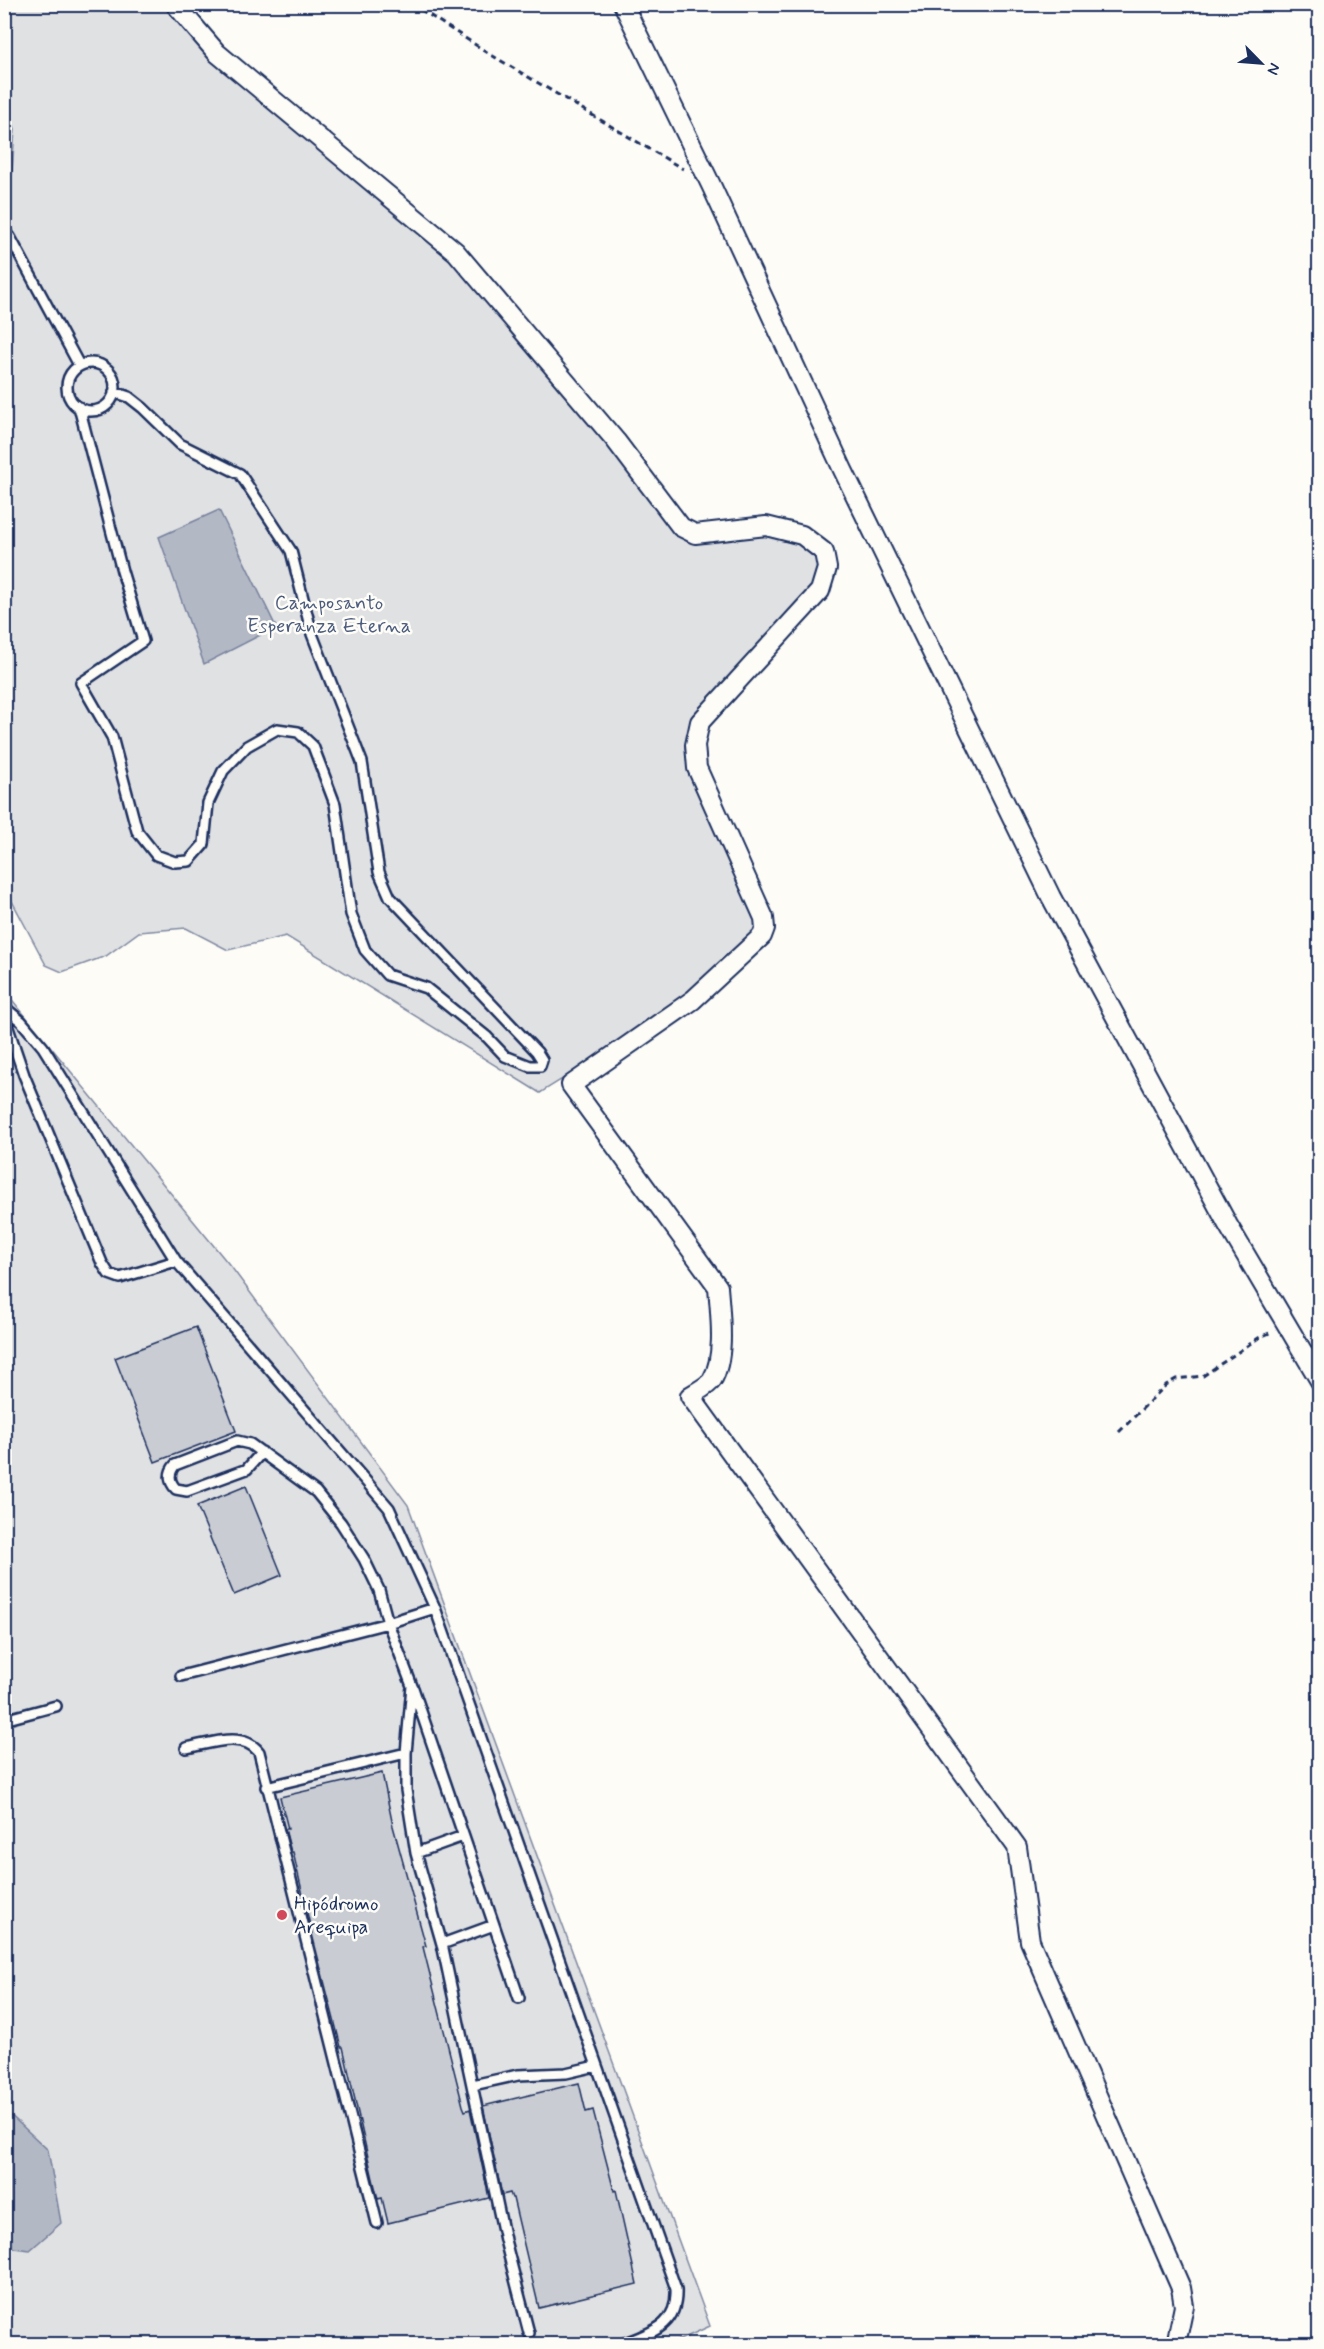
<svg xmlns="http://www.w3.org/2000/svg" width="1324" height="2349" viewBox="0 0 1324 2349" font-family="Mynerve,sans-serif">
	<rect width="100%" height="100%" fill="#fdfcf7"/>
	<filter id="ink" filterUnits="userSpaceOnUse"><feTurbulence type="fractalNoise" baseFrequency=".0167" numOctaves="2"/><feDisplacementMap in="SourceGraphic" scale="12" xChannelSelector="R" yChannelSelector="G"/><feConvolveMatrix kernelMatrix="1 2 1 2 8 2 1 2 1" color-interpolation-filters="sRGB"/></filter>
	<g filter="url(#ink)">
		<!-- green -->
		<path fill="#e0e1e3" stroke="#7e88a0" stroke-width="1.5" d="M5,5h159l47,54 73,63 90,69 76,68 248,283c36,-3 85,-16 115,12 4,4 7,11 9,16l-5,19 -113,116 -14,21 -5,23 11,36 61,136c-11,50 -170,142 -217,172l-254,-157 -58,14 -42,-22 -47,4 -33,24 -44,16 -16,-7 -42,-79v-687l4,-5 4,-22 3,-43 -10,-28z
			M4,990l228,278 176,237 302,821 -39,18h-666z"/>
		<!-- water -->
		<path fill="#b3b8c5" stroke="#76819c" stroke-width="1.5" d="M219,510l57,117 -72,37 -45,-127z
			M4,2109l44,41 13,73 -31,27 -25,-3z"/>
		<!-- building -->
		<path fill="#c9ccd3" stroke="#1b2f5e" stroke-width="1.5" d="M196,1327l40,104 -81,31 -40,-104z
			M246,1486l36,89 -48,20 -37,-89z
			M382,1773l11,53 33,120 -3,1 40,159 2,5 5,-2 19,89 -101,25 -6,-25 -4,1 -5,-20 -30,-132h-2l-29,-113 -19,-82h-2l-6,-23h3l-8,-32z
			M579,2083l7,29 7,-2 21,81 2,-1 21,94 -98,24 -26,-110h-1l-2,-5 -8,2 -19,-89z"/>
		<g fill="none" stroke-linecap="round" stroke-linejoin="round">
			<!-- lane casing -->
			<g stroke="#1b2f5e" stroke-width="14">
				<path id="lane" d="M4,231l6,6 69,128
					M67 387a24 24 0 1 1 48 0a24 24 0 1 1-48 0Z
					M79,407l43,164 21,70 -62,42 31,54 25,94 19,24 19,7 14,-1 15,-17 4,-41 15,-32 24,-25 30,-17 21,3 15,14 22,58 16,110 14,36 22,25 39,13 61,49 18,19 25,10h10l2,-6 -5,-8 -147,-155 -11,-25 -17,-110 -50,-128 -21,-83 -51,-77 -60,-30 -37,-36 -14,-11 -15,-5
					M4,1007l17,14 22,26 133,214 213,247 46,100 241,681c2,38 -25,43 -53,55
					M4,1016l20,59 78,188 7,11 11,4 56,-17
					M262,1452l-15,17 -60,22 -11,-2c-7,-7 -8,-16 -1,-24l62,-24 13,3 66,48 25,31 23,36 15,31 9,33 24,63 -6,67v37l10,63 26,91 63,296 24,93
					M181,1676l207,-53 47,-15
					M413,1688l106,310
					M4,1720l52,-14
					M186,1748c23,-4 56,-18 73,4l118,471
					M266,1787l140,-34
					M416,1853l47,-17
					M442,1944l52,-19
					M473,2085l45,-10 48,-2 30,-7"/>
			</g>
			<!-- street casing -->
			<g stroke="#1b2f5e" stroke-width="22">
				<path id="street" d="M175,4l42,49 239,199 160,189 65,86 14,7 71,-8 36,9 22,17 3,16 -7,23 -120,131 -5,23 2,23 67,150 1,10 -3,8 -69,64 -122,85 147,202c2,26 8,70 -6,93 -4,6 -16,12 -22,16l327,451 13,94 151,347 3,18 -8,38
					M623,4l88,181 132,285 208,427 177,328 92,156"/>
			</g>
			<!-- path -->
			<path stroke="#1b2f5e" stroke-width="3" stroke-dasharray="6 4.5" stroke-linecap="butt" d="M412,4l81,52 190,113
				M1119,1432l47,-47 10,-6 27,-3 57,-39 12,-5"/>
			<!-- lane -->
			<use href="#lane" stroke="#fdfcf7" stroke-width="9"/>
			<!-- street -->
			<use href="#street" stroke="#fdfcf7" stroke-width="18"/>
		</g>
	</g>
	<!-- markers -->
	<circle fill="#d1495b" stroke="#fdfcf7" stroke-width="2" cx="282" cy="1915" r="6"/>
	<g text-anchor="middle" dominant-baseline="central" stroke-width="5" stroke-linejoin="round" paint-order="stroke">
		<!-- park labels -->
		<g font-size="20" fill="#4c5c7f" stroke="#fdfcf7">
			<text x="329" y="603">Camposanto<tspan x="329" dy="23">Esperanza Eterna</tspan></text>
		</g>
		<!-- poi labels -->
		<g font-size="20" fill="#1b2f5e" stroke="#fdfcf7" text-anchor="start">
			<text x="294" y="1904">Hipódromo<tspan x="294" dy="23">Arequipa</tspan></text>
		</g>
	</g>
	<!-- margin -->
	<rect width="1324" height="2349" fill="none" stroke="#fdfcf7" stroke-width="24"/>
	<rect x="12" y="12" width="1300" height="2325" fill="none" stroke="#1b2f5e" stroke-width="2" filter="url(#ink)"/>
	<!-- north arrow -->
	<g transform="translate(1261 63) rotate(115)" stroke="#fdfcf7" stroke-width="4.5" paint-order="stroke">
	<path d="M0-4.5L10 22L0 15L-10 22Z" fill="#1b2f5e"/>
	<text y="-9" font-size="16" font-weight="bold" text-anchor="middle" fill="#1b2f5e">N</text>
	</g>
</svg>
